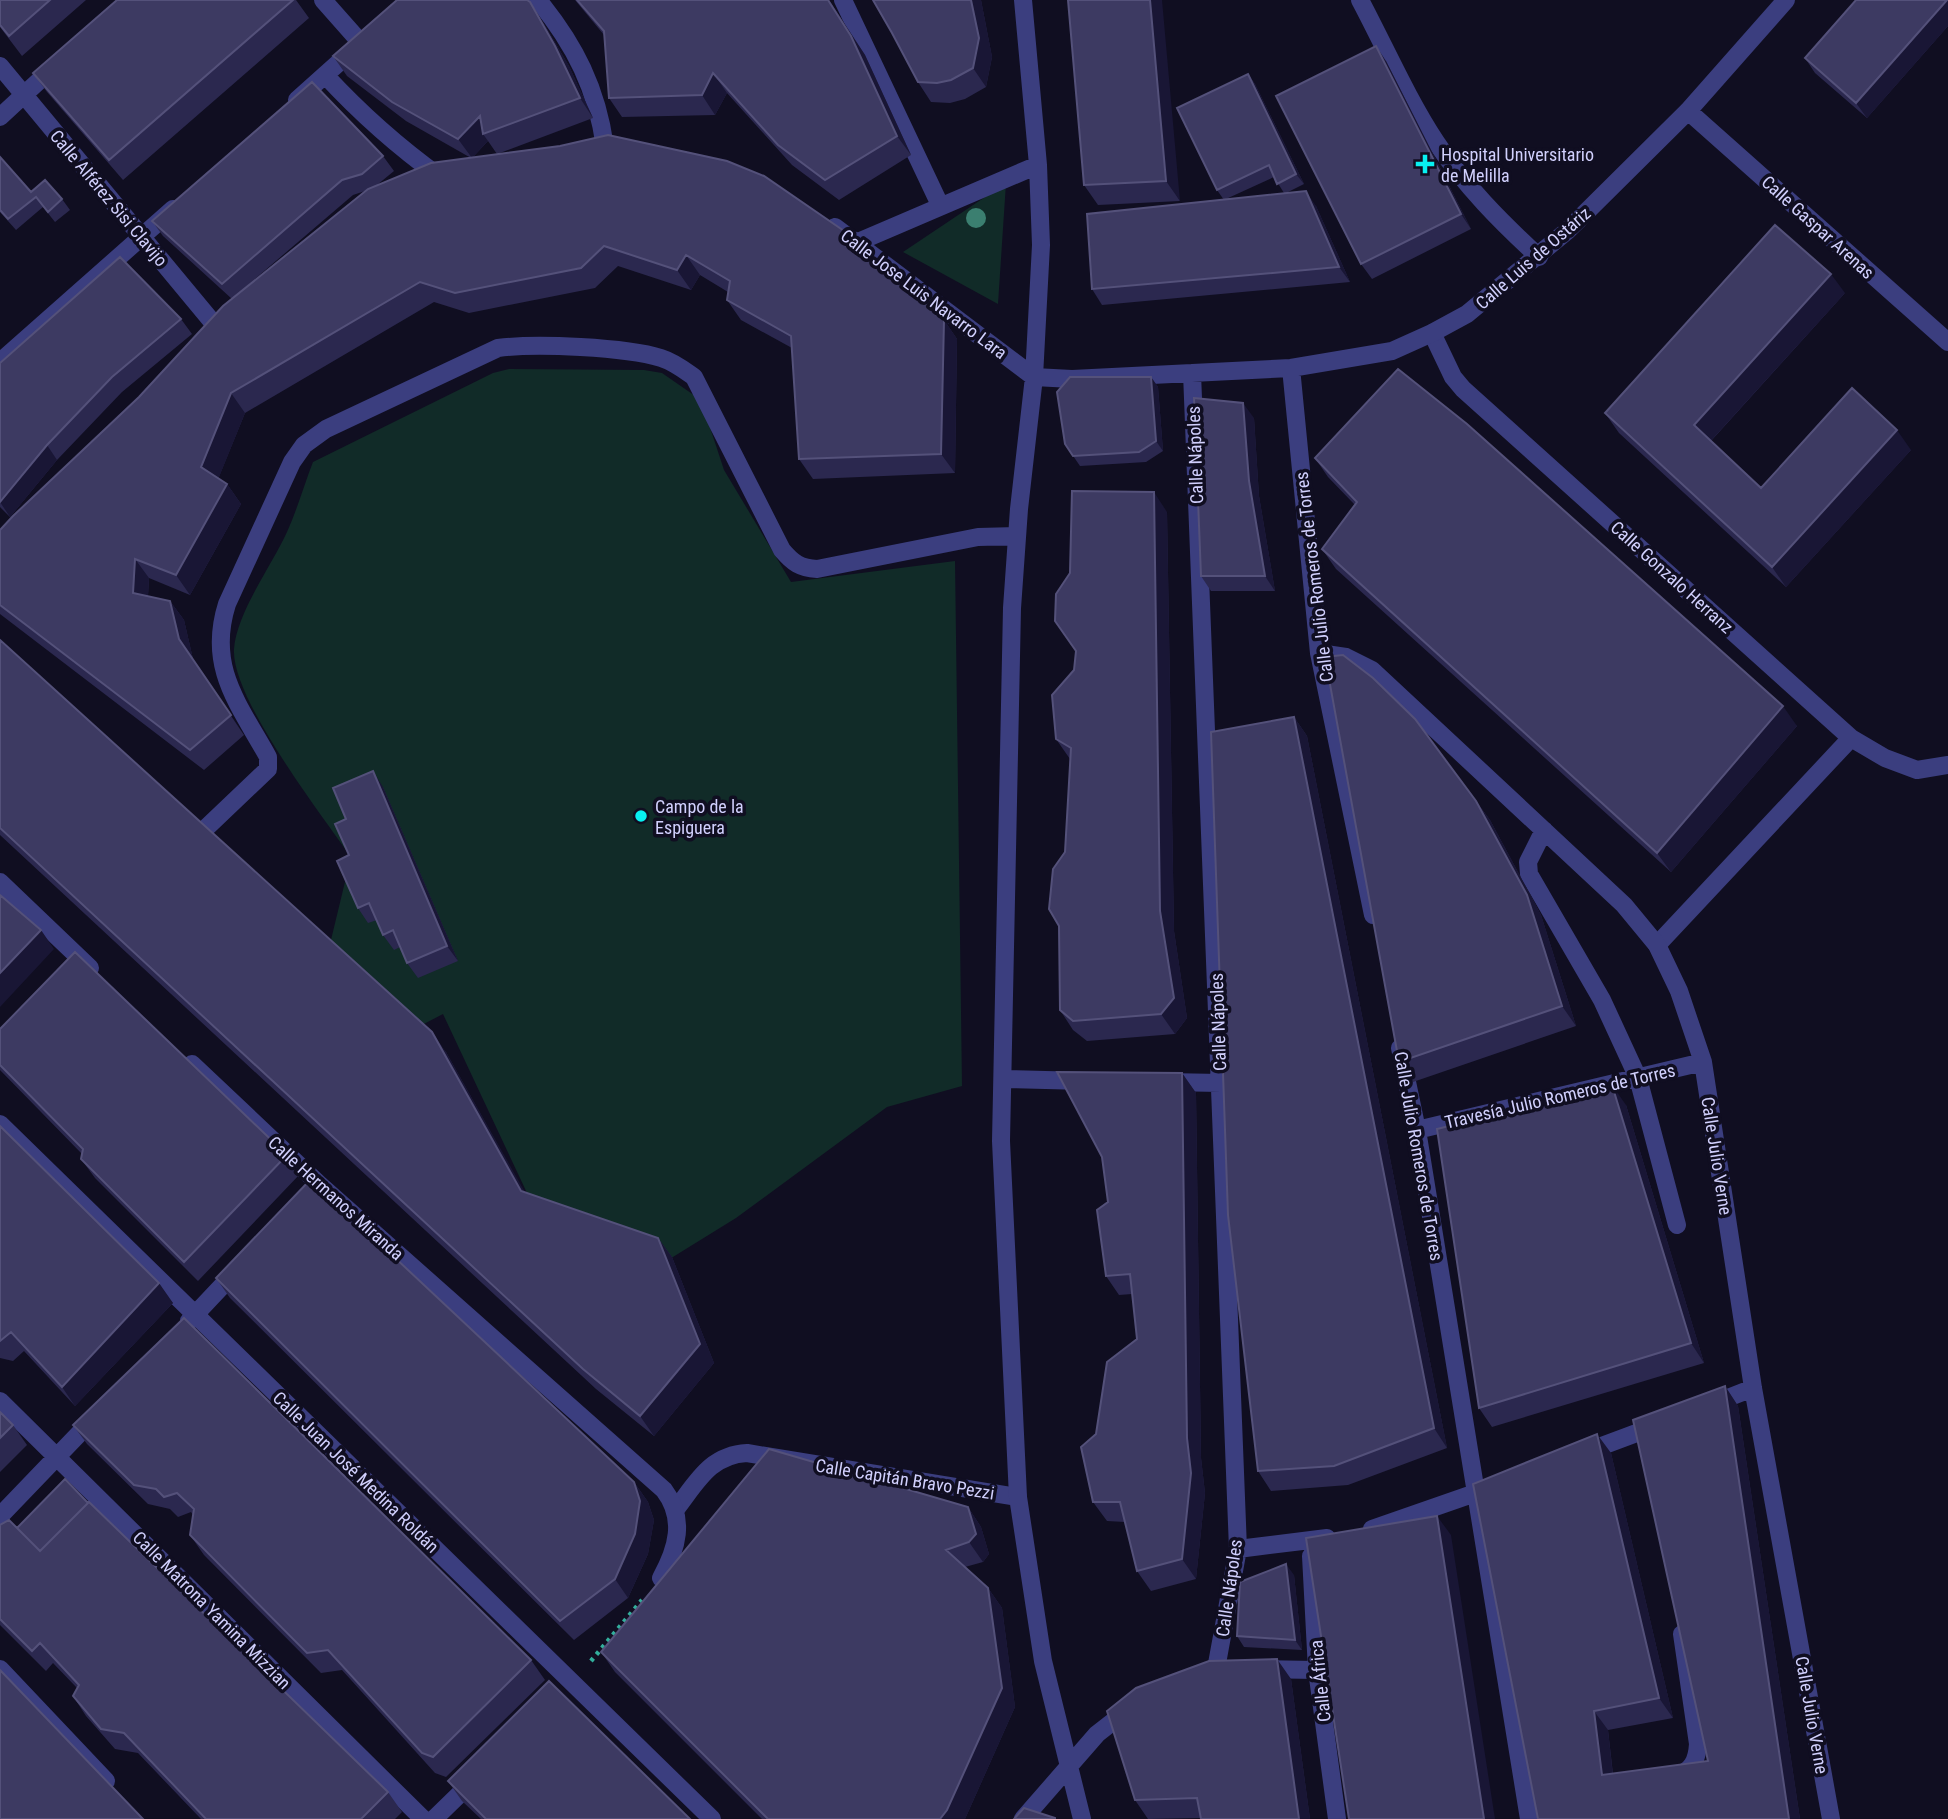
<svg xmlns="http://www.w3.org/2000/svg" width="1948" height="1819" viewBox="0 0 1948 1819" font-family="'Roboto Condensed',sans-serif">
	<rect width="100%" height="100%" fill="#100e21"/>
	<!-- green -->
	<path fill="#112b28" d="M1006,183l-8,121 -95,-52z
		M509,369l135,1 18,3 39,27 23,70 67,112 164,-21 7,525 -75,21 -151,111 -76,47 -125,-55 -92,-196 -25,13 -88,-83 21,-87c-30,-43 -120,-159 -117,-208 3,-37 37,-82 53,-117 10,-22 17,-47 26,-70l180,-89z"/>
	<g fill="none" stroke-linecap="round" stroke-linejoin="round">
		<!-- path -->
		<path stroke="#32af9c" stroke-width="4.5" stroke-dasharray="3.5 5" stroke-linecap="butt" d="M591,1661l51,-61"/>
		<!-- service -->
		<path stroke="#3b3e7f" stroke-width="18" d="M1360,0c24,45 48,100 76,142 29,44 65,80 103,115
			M1432,333l21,44 10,12 388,349 34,20 32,12 31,-5
			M1657,945l194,-207"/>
		<!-- pedestrian -->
		<path stroke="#3b3e7f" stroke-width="18" d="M676,1509c21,-27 34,-54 71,-56l271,44"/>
		<!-- minor -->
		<path stroke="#3b3e7f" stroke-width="18" d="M323,0l38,43
			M538,0c37,45 59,89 67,147
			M843,0l97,205
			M1023,0l15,165 3,80 -7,132 -15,132 -7,99 -11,533 17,356 25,164 39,158
			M0,66l219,264
			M325,75c36,39 72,71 115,102
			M297,100l57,-51
			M1688,111l260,231
			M0,117l55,-51
			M835,227l199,150 38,2 219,-11 101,-17 40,-18 35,-19 100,-83 121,-120 98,-111
			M858,242l180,-77
			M0,362l173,-153
			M1291,368l28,285 54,262
			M1192,373l46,1176 -22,120
			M1319,653l27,4 26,13 252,235 33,40 22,46 24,71 50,326 78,431
			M205,829l63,-60v-12c-30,-54 -61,-90 -41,-153l65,-142 12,-17 22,-16 172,-81c38,-5 128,-1 163,10 13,4 23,12 33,19l88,173c11,13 18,18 35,19l161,-32 39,-1
			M1544,830l-16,32 1,12 73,126 36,78 39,147
			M0,882l90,86
			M1400,1048l17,82 112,689
			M192,1064l128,121 344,305c22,29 13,59 -3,88
			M1005,1079l80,2
			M1166,1082l55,1
			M0,1124l712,695
			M1417,1130l286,-68
			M189,1321l48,-51
			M0,1401l423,418
			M1710,1405l43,-17
			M1583,1453l75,-28
			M0,1516l96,-100
			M1372,1529l112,-39
			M1238,1549l89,-11
			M1311,1556l6,114 20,149
			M0,1669l106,112
			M1263,1669l54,1
			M1676,1775c16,-3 21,-15 22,-31l-16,-110
			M434,1819l40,-39
			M1023,1819l74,-85 32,-25"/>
	</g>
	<!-- trees -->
	<circle fill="#3b7f70" cx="976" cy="218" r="10"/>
	<!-- wall -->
	<path fill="#2b284f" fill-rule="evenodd" d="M0,0h86l-64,56 -22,-29z
		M117,0h179l13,18 -186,162 -76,-88 -14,-19z
		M575,0h254l36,55 46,100 -72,45 -47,-35 -65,-72 -12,22 -93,2 -13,-19 -5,-63z
		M873,0h108l11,57 -6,30 -21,12 -15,4 -19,-1 -13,-20 -26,-49z
		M1068,0l112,201 -82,4 -14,-20z
		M1948,0v26l-81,92 -52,-45 -10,-15z
		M543,22l26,44 24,52 -96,36 -9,-13 -15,16 471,163 13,19 -2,134 -142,6 -14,-20 -7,-111 -51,-28 -14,-20 1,-8 -28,-17 -9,15 -73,-24 -23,22 -126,25 -35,-11 -189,111 -27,66 9,5 14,20 -51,91 -41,-17 -1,18 22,5 14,19 9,39 51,76 -40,35 -204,-156v-84l139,-133 93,-98 -69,-63 -11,-15 231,-65 11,15 -17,14 94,-27 -65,-37 -59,-45 -14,-20zM365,191l-130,105 118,-101z
		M1386,61l85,168 -99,50 -11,-15z
		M1248,74l7,10 49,100 -18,9 30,13 34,76 -248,23 -10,-16 132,-89 -7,-10zM1274,177l10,16 -58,6z
		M0,157l31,35 31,7 8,11 -15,12 -12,-15 -27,23 -16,-18z
		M1845,293l-134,148 50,47 150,-38 -125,137 -167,-154 -14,-20z
		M181,319l11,15 -70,58 -65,68 -47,57 -10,-10v-144z
		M1151,377l7,10 5,64 -17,11 -66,4 -15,-22z
		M1254,418l5,78 16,95h-64l-10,-15z
		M1315,458l482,268 -126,146 -335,-303 -14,-20 33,-44 -27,-28z
		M1167,512l7,419 13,87 -12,16 -88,7 -14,-11 -13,-20 5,-158 5,-93 -14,-20 18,-69z
		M0,640l446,412 78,140 134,46 14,19 42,106 -60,73 -58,-47 -596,-554z
		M1294,717l13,19 140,712 -99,37 -77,6 -13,-20z
		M383,787l75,174 -40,17 -11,-15 -7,-16 -6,3 -11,-15 -6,-15 -9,3 -10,-15 -9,-53 -3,-36z
		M1476,801l14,19 51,95 35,111 -163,56 -14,-20z
		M0,1029l287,126 13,19 -102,107 -103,-103 -14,-19 1,-5 -82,-84z
		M1182,1073l14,20 5,365 4,35 -9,86 -45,12 -14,-20 -12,-49 -18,-1 -14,-19 3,-68 41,-95 -5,-45 -13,1 -13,-19 2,-74z
		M1626,1105l78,258 -212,64 -13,-19z
		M0,1126l173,177 -98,103 -51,-55 -11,10 -13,-3z
		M216,1278l418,204 14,20 6,18 -6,34 -20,44 -54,42 -344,-342z
		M1725,1386l13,20 62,413h-262l73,-366 62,265 -65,12 5,44 95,-13z
		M0,1412l13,13 14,20 -27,27z
		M73,1425l458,235 14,20 -99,97 -11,-4 -93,-103 -21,3 -117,-118 -14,-20 3,-20 -2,-3 -13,5 -8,-8 -22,-5 -61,-60z
		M88,1503l300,289 14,20 -7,7h-194l-63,-66 -23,-4 -29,-33 -13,-20 4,-8 -24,-25 -7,8 -46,-46v-100l17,3z
		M968,1507l13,20 8,27 -6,8 -18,5 23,21 14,20 13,99 -50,112h-203l-147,-147 -14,-20z
		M1294,1575l8,75 -58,-3 -7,-11z
		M1291,1679l19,140h-109l-1,-1 -52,1 -13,-19z
		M448,1781l242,38h-209l-19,-18z"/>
	<!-- shaded-wall -->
	<path fill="#191635" d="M828,0h1l36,55 46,100 -14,-19z
		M971,0h10l11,57 -6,30 -13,-19z
		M1150,0h12l18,201 -14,-20z
		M1947,0h1v26l-81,92 -11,-15z
		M530,2l13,20 26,44 24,52 -13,-20z
		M1376,46l10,15 85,168 -10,-15z
		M713,73l14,20 -12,22 -13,-20z
		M1248,74l7,10 49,100 -8,-10z
		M480,116l3,18 5,7 -16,17 -14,-19z
		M1306,191l10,15 34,76 -11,-15z
		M686,255l14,20 -9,15 -14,-20z
		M1831,274l14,19 -138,152 -13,-20z
		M944,320l13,19 -2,134 -14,-19z
		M1151,377l7,10 5,64 -7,-10z
		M231,393l14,20 -30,74 -14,-20z
		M1243,403l11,15 5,78 16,95 -10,-15 -16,-95z
		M1897,430l14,20 -125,137 -14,-20z
		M47,445l10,15 -47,57 -10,-15z
		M227,484l14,20 -51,91 -14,-20z
		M1154,492l13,20 7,419 13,87 -12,16 -14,-20z
		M135,559l14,19 -2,35 -14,-20z
		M170,601l14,19 9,39 51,76 -65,-96z
		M1783,706l14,20 -126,146 -14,-19z
		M1294,717l13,19 140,712 -13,-20z
		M373,771l10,16 75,174 -11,-15z
		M1476,801l14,19 51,95 35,111 -14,-20z
		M41,930l13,19 -54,58v-34z
		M432,1032l14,20 89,158 -14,-19z
		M1182,1073l14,20 5,365 4,35 -9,86 -14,-20 5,-121z
		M1612,1085l14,20 78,258 -13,-20z
		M658,1238l14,19 42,106 -60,73 -14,-20z
		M159,1283l14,20 -98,103 -13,-19z
		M1725,1386l13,20 62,413h-11z
		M1597,1434l14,19 62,265 -14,-20z
		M634,1482l14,20 6,18 -6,34 -20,44 -13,-19z
		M968,1507l13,20 8,27 -6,8 -14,-20z
		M1437,1516l14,19 44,284h-11z
		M1286,1564l8,11 8,75 -7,-10z
		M988,1588l14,20 13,99 -50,112h-25z
		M1277,1659l14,20 19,140h-11z
		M1594,1711l14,19 7,65 -13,-20z"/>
	<!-- building -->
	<path fill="#3d3a62" stroke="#54517a" stroke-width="2" d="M0,0h50l-41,36 -9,-11z
		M117,0h176l-184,160 -76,-87z
		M397,0h130l3,2 25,44 25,52 -97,36 -3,-18 -22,23 -66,-37 -59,-46z
		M577,0h251l23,36 46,100 -72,44 -47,-35 -65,-72 -11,22 -93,3 -5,-67z
		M873,0h98l8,38 -6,30 -22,12 -14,3 -19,-1 -26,-49z
		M1068,0h82l16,181 -82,4z
		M1856,0h91l-91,103 -51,-45z
		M1376,46l85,168 -100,50 -85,-168z
		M1248,74l48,100 -19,10 -8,-19 -52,25 -40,-82z
		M312,82l71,74 -21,18 -20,6 -120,104 -70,-63z
		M608,135l119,26 37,15 83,57 97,87 -3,134 -142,5 -8,-123 -64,-36 3,-19 -44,-26 -9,15 -73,-24 -23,22 -126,25 -35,-11 -189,111 -30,74 26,17 -51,91 -41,-16 -2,34 37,8 9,38 52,76 -41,35 -190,-145v-75l13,-14 126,-119 84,-91 145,-117 63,-26 129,-17z
		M0,157l31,35 14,-12 17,19 -14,13 -12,-15 -28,22 -8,-9z
		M1306,191l33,76 -247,22 -5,-75z
		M1775,225l56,49 -137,151 67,63 91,-100 45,42 -125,137 -167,-154z
		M120,257l61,62 -69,58 -65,68 -47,57v-139z
		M1398,369l69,55 316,282 -126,147 -335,-304 35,-47 -42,-44z
		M1070,377h81l5,64 -17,11 -66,4 -8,-12 -8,-52z
		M1194,398l49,5 6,78 16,95h-64z
		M1072,491l82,1 6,419 14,87 -13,16 -88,7 -13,-11 -1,-84 -10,-17 4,-40 12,-17 6,-104 -15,-9 -4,-44 22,-25 2,-19 -21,-30 1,-27 14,-21z
		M0,640l432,392 89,159 137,47 42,106 -60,72 -57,-47 -583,-541z
		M1343,655l30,23 42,41 61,82 51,94 35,111 -163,56 -74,-405z
		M1294,717l140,711 -100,38 -76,5 -30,-256 -17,-483z
		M373,771l74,175 -40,17 -14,-33 -10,5 -14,-32 -11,5 -21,-47 12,-6 -14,-31 11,-5 -13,-31z
		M0,895l41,35 -41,43z
		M75,952l212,203 -103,107 -103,-103 2,-10 -83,-84v-36z
		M1057,1072l125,1 5,365 4,35 -9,86 -45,12 -17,-69h-27l-12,-55 15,-13 11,-72 30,-23 -7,-65 -24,2 -9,-66 11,-8 -6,-45z
		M1612,1085l79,258 -212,65 -42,-279z
		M0,1126l159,157 -97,104 -51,-55 -11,9z
		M311,1179l323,303 6,19 -5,33 -20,45 -55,42 -344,-343z
		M184,1318l347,342 -98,97 -11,-4 -94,-103 -21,3 -117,-118 4,-26 -17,-16 -13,4 -8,-8 -22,-4 -61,-60z
		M1725,1386l64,433h-251l-65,-335 124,-50 62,264 -65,13 8,64 106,-14 -75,-341z
		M0,1412l13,13 -13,13z
		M769,1449l199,58 8,27 -7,8 -23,8 42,38 14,100 -55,122 -7,9h-172l-167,-167z
		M65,1479l23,24 -48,48 -23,-23z
		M89,1502l299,290 -27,27h-155l-82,-86 -23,-4 -28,-33 6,-11 -39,-42 -8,8 -32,-32v-94l9,-5 31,31z
		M1437,1516l47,303h-135l-43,-281z
		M1286,1564l9,76 -58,-4 3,-54z
		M1277,1659l22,160h-98l-4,-21 -62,2 -28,-89 29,-23 73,-27z
		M0,1670l143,149h-143z
		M549,1681l141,138h-204l-38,-38z
		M1024,1808l31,10v1h-41z"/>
	<!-- markers -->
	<g fill="#08f0f1" stroke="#100e21" stroke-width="2.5">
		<path d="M1421.5 153.5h7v7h7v7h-7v7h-7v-7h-7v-7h7z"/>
		<circle cx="641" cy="816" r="7"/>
	</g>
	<g text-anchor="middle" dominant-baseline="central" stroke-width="7" stroke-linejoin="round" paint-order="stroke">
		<!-- poi labels -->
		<g font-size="18" fill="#d1d0fd" stroke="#100e21" text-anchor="start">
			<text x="1441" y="154">Hospital Universitario<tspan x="1441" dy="21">de Melilla</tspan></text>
			<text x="655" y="806">Campo de la<tspan x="655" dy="21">Espiguera</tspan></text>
		</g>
		<!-- street labels -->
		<g font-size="18" fill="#d1d0fd" stroke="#100e21">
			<text transform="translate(109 198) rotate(50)">Calle Alférez Sisi Clavijo</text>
			<text transform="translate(1818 227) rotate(42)">Calle Gaspar Arenas</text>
			<text transform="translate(1533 258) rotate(-41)">Calle Luis de Ostáriz</text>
			<text transform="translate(924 294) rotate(37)">Calle Jose Luis Navarro Lara</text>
			<text transform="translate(1195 455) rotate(-92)">Calle Nápoles</text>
			<text transform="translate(1314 577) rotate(-97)">Calle Julio Romeros de Torres</text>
			<text transform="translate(1672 577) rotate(42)">Calle Gonzalo Herranz</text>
			<text transform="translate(1218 1022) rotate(-92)">Calle Nápoles</text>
			<text transform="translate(1560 1096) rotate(-13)">Travesía Julio Romeros de Torres</text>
			<text transform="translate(1419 1156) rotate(80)">Calle Julio Romeros de Torres</text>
			<text transform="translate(1717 1156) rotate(81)">Calle Julio Verne</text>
			<text transform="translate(336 1198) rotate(42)">Calle Hermanos Miranda</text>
			<text transform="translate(356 1472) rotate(44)">Calle Juan José Medina Roldán</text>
			<text transform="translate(905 1479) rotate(9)">Calle Capitán Bravo Pezzi</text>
			<text transform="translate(1229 1588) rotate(-82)">Calle Nápoles</text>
			<text transform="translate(212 1610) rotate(45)">Calle Matrona Yamina Mizzian</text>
			<text transform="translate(1320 1681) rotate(-96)">Calle África</text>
			<text transform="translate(1812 1715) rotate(80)">Calle Julio Verne</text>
		</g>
	</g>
</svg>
